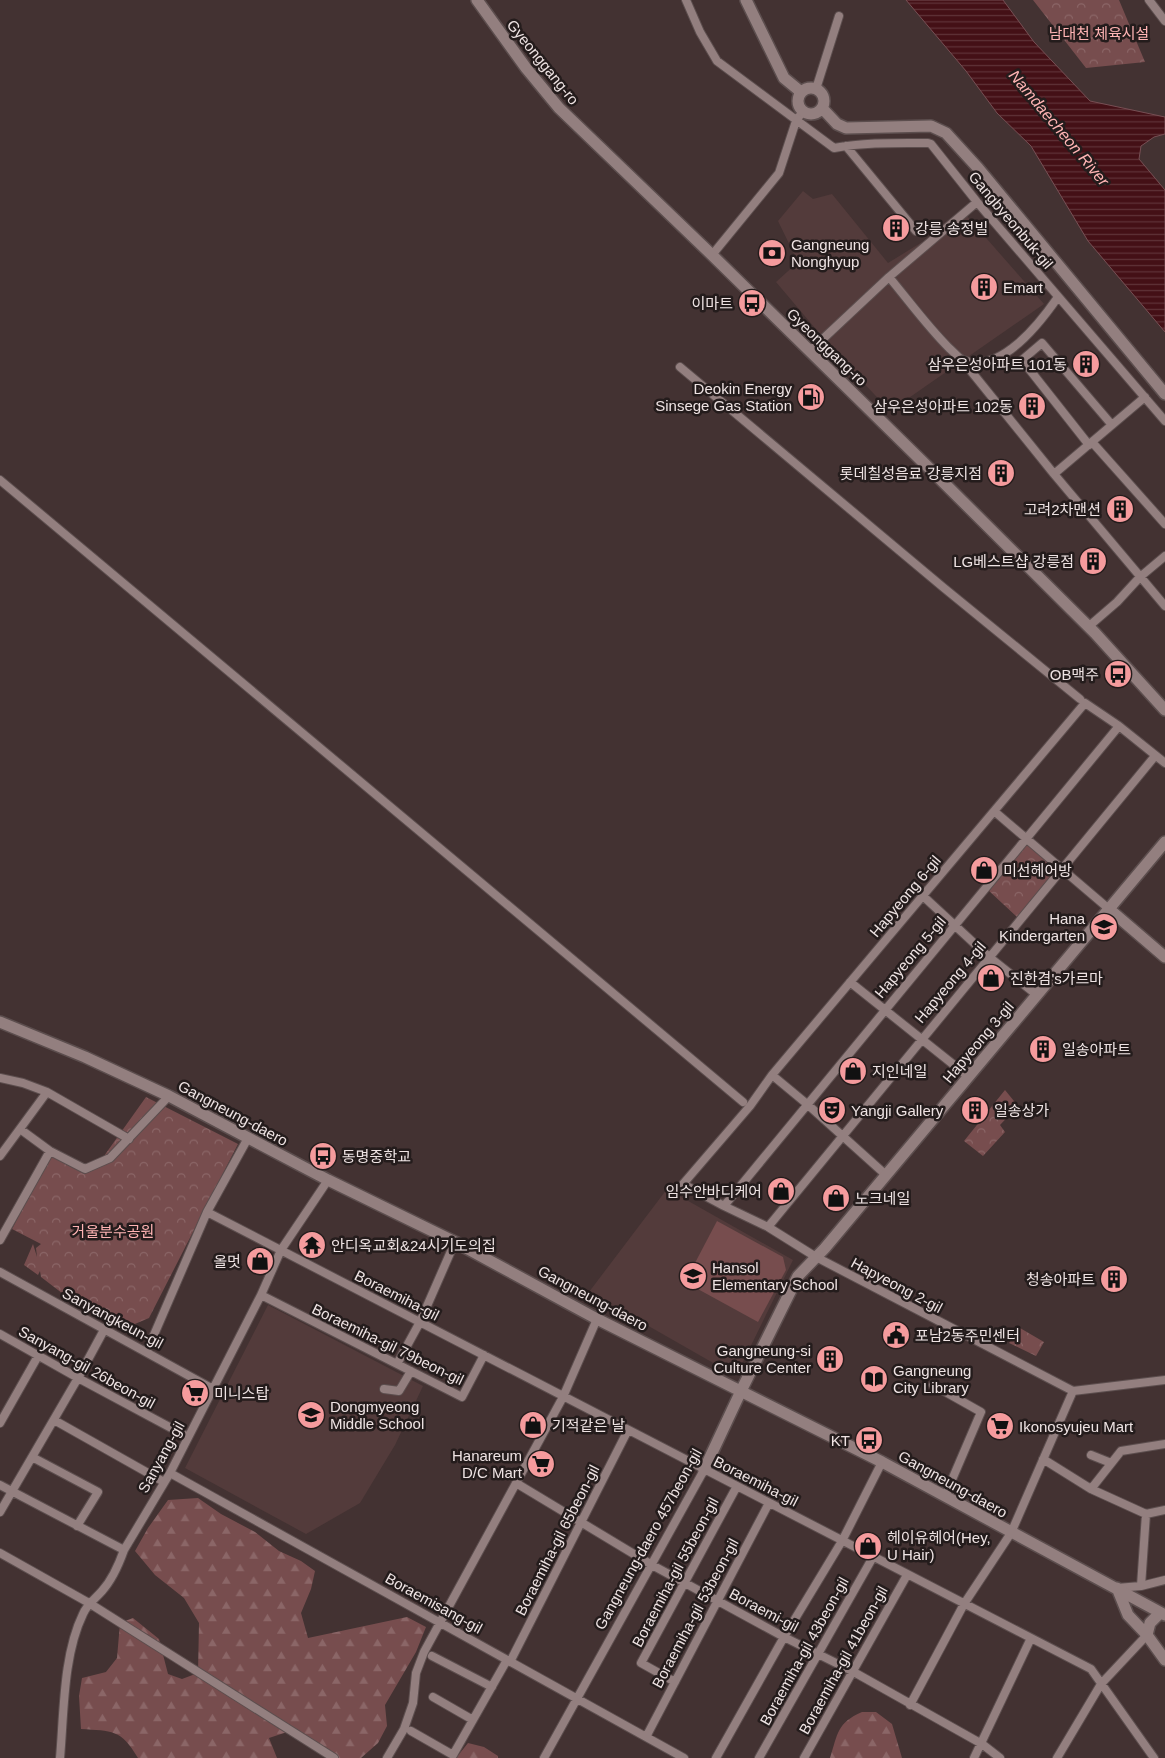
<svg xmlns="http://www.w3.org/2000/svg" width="1165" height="1758" viewBox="0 0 1165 1758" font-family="Arial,'Noto Sans KR',sans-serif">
	<defs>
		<pattern id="forest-firs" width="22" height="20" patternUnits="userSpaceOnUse" patternTransform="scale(1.25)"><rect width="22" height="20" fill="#774d4e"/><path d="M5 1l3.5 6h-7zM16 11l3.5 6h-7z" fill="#8b6667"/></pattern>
		<pattern id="park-crowns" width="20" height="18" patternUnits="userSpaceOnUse" patternTransform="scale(1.25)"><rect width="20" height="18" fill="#774d4e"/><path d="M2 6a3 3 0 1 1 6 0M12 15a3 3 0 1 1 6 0" fill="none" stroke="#8b6667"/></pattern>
		<pattern id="water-rules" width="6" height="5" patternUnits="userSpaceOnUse" patternTransform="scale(1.25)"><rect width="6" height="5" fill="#441016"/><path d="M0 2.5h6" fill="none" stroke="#5f3338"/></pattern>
	</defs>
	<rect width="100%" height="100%" fill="#433232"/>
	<!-- built -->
	<path fill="#533b3b" d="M803,191l10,8 19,-5 56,69 78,-48 78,89 -154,107 -48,-51 -66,-78 22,-20 -20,-41z
		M667,1189l126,71 -57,116 -147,-84z
		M268,1305l155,81 -28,59 -35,58 -54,31 -121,-66z"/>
	<!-- forest -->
	<path fill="url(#forest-firs)" d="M198,1498l23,16 34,18 24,19 22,10 14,10 -4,18 -10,24 7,25 99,-21 19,10 -10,25 -31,53 2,21 -9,17 -17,15h-26l-23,-15 -16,-14 -27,9 8,20h-139c-17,-29 -26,-27 -57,-29l-2,-33 3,-18 24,-6 11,-14 3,-35 13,-5 26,21 9,35 14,5 16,-6 1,-50 -15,-25 -29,-23 -20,-24 13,-23 20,-28z
		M862,1712h14l16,12 10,34h-72c8,-25 7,-35 32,-46z
		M468,1743l16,4 14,9v2h-42z"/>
	<!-- park -->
	<path fill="url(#park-crowns)" d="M1033,0h86l26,62 -59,6z
		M1026,844l31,25 -40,48 -29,-27z
		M1005,1090l13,16 -18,19 5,7 -22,24 -19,-15z
		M146,1097l92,47 -89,174 -26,11 -35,-16 -47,-36 -1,-6 -2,4 -14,-10 9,-21 4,13 -1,-9 5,-4 -29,-15 40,-76 31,12 21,-9z
		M1020,1328l24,14 -8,14 -27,-13z"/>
	<!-- pitch -->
	<path fill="#774d4e" d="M717,1221l66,36 3,13 -28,52 -73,-40z"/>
	<!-- water -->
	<path fill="url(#water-rules)" stroke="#774f54" d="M906,0h97l31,42 56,59 75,16v17l-11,3 -13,9 -2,13 26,31v142l-77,-91 -57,-95 -34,-33 -31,-42z"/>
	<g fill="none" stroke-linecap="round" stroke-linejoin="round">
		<!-- street casing -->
		<g stroke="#5c4e4e" stroke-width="10">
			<path id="street" d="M686,0l14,32 17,29 117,87c31,-6 63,-5 94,-5l3,1 46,58 188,219
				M1149,0l16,21
				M816,89l23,-73
				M846,146l70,85
				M712,255l67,-82 17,-52 7,-10
				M889,277c20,24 38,49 60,71 4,3 9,10 14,12 37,15 77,-37 95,-63
				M810,351l79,-74 88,-75
				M962,360l92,114
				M680,367l264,221 136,111
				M1145,397l-91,77 111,132
				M1092,442l73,82
				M1089,445l-67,-85 20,-17 70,82
				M0,480l743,622
				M1088,627l29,-25 23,-25 25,-21
				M1165,763l-46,-37 -34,-23 -313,372 -22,31 -67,78 41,22 44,21 48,30 257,134 92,-11
				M994,811l115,98
				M923,896l66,61 48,38
				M850,982l119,95
				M772,1075l35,29 79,71
				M0,1078l23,5 24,9 82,47
				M20,1129l30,22 35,18 25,-11 59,-62
				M0,1156l47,-64
				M724,1206l395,-480
				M207,1212l884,457 63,89
				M768,1227l387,-471
				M0,1240l50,-89
				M0,1272l213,117
				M261,1295l201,102 22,-42
				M0,1334l78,44 110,59
				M147,1351l60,-139 41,-74
				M397,1364l23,-42 35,-80
				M933,1385l48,27 -36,84
				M384,1389l15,2 12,-20
				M54,1420l110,62
				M0,1423l38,-67
				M1091,1455l20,8
				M32,1457l66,35 -21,34
				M1043,1459l48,30 55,25 19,-4
				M170,1473l514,285
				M516,1483l136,82 132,72 68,34 130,73 18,14
				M0,1485l124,65
				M1091,1489l30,-38 44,-7
				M0,1512l78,-134 26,-48
				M0,1553l89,50 245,155
				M1141,1586l5,-72
				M1117,1588l24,-2 24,-6
				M432,1656l60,31
				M510,1662l118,-232
				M675,1682l-34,-19 96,-177
				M433,1697l40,23
				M910,1705l54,-101 47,-71 62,-142
				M411,1731l42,24 54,-95
				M646,1737l123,-234
				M60,1758c4,-45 3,-103 23,-144 4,-10 12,-15 19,-23 10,-11 17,-27 22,-41l46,-77 91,-178 20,-45 47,-70
				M387,1758l17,-29 9,-26 3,-30 8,-21 139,-255 34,-78
				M544,1758l160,-288
				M716,1758l68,-121 58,-96 40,-79
				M759,1758l114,-201
				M804,1758l103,-183
				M974,1758l57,-120
				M1057,1758l44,-74 46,-49"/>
		</g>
		<!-- secondary casing -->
		<g stroke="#5c4e4e" stroke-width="14">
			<path id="secondary" d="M477,0l49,68 33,40 153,147 217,213 166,165 70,77
				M746,0l38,78 17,14
				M798 101a13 13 0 1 1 26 0a13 13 0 1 1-26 0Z
				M822,108l15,16 9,4 85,-2 15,7 32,35 187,226
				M1109,909l56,48
				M0,1022l85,35 84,39 159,84 127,62 142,77 285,143 283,153
				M704,1470l37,-79 57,-115 27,-28 340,-406
				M1117,1588l11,27 19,20
				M1160,1613l-10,10 -3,12 18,25"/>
		</g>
		<!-- street -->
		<use href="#street" stroke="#937f7f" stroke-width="8"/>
		<!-- secondary -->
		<use href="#secondary" stroke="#937f7f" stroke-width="11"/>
	</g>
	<!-- icons -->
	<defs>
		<g id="building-disc" transform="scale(1.4375)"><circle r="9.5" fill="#f59b9d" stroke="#241c1c"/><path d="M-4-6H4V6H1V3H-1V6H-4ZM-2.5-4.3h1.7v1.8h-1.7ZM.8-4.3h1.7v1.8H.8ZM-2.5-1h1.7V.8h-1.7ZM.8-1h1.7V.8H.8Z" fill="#111"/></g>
		<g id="bank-disc" transform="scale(1.4375)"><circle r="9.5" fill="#f59b9d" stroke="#241c1c"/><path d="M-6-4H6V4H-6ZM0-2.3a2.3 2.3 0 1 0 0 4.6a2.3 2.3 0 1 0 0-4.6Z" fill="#111"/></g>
		<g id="bus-disc" transform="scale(1.4375)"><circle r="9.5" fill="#f59b9d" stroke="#241c1c"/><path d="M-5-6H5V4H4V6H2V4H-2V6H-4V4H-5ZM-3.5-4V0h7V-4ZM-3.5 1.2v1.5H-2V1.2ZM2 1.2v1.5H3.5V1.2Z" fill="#111"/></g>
		<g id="fuel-disc" transform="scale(1.4375)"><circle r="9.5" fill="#f59b9d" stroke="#241c1c"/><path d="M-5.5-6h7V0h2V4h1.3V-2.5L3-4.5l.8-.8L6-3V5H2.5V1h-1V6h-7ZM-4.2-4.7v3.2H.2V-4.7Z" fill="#111"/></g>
		<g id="shop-disc" transform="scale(1.4375)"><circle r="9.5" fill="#f59b9d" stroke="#241c1c"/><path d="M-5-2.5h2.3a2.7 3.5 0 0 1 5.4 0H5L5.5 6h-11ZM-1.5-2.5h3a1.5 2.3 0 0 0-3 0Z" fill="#111"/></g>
		<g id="school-disc" transform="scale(1.4375)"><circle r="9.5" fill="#f59b9d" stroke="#241c1c"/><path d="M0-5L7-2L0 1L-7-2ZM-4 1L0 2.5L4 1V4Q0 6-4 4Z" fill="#111"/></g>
		<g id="theatre-disc" transform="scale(1.4375)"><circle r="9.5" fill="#f59b9d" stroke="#241c1c"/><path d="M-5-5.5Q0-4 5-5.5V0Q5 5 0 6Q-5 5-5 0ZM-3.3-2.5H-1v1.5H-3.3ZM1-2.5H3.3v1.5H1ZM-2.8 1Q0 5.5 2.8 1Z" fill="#111"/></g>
		<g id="temple-disc" transform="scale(1.4375)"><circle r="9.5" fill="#f59b9d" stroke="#241c1c"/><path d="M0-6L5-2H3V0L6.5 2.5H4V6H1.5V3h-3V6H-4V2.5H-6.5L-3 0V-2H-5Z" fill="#111"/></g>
		<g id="civic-disc" transform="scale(1.4375)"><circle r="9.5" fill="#f59b9d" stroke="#241c1c"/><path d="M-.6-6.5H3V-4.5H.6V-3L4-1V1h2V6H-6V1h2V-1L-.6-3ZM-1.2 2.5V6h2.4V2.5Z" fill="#111"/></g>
		<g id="library-disc" transform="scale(1.4375)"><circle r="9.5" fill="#f59b9d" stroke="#241c1c"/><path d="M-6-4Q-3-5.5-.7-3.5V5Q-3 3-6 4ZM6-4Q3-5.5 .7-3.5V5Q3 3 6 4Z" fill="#111"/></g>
		<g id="supermarket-disc" transform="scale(1.4375)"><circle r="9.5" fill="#f59b9d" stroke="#241c1c"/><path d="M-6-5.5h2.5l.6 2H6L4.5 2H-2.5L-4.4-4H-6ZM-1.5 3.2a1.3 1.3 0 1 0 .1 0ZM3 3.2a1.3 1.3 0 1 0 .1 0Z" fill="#111"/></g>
	</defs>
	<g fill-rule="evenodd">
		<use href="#building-disc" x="896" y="228"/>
		<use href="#bank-disc" x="772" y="253"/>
		<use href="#building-disc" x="984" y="287"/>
		<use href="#bus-disc" x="752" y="303"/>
		<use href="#building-disc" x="1086" y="364"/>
		<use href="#fuel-disc" x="811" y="397"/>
		<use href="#building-disc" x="1032" y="406"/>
		<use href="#building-disc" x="1001" y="473"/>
		<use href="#building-disc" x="1120" y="509"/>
		<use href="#building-disc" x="1093" y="561"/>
		<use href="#bus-disc" x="1118" y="674"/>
		<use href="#shop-disc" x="984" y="870"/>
		<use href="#school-disc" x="1104" y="927"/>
		<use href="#shop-disc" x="991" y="978"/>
		<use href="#building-disc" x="1043" y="1049"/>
		<use href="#shop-disc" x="853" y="1071"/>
		<use href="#theatre-disc" x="832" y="1110"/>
		<use href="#building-disc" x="975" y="1110"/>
		<use href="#bus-disc" x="323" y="1156"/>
		<use href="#shop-disc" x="781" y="1191"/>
		<use href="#shop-disc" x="836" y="1198"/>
		<use href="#temple-disc" x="312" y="1245"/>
		<use href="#shop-disc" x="260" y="1261"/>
		<use href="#school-disc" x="693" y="1276"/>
		<use href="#building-disc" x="1114" y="1279"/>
		<use href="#civic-disc" x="896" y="1335"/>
		<use href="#building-disc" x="830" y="1359"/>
		<use href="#library-disc" x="874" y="1379"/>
		<use href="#supermarket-disc" x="195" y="1393"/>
		<use href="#school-disc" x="311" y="1415"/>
		<use href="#shop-disc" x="533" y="1425"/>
		<use href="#supermarket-disc" x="1000" y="1426"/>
		<use href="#bus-disc" x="869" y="1440"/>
		<use href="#supermarket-disc" x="541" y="1464"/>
		<use href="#shop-disc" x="868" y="1546"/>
	</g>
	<g text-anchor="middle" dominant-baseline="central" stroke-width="5" stroke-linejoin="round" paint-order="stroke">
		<!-- park labels -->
		<g font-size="15" fill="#ffb4b4" stroke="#241c1c">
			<text x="1099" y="33">남대천 체육시설</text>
			<text x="113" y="1231">거울분수공원</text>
		</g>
		<!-- street labels -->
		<g font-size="15" fill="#eee3e3" stroke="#241c1c">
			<text transform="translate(543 62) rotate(51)">Gyeonggang-ro</text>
			<text transform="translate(1011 220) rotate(50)">Gangbyeonbuk-gil</text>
			<text transform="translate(827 347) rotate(44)">Gyeonggang-ro</text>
			<text transform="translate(905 896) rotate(-50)">Hapyeong 6-gil</text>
			<text transform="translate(910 957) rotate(-50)">Hapyeong 5-gil</text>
			<text transform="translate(950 982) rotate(-50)">Hapyeong 4-gil</text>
			<text transform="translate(978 1042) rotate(-50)">Hapyeong 3-gil</text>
			<text transform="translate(233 1113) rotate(28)">Gangneung-daero</text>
			<text transform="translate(897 1285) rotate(28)">Hapyeong 2-gil</text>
			<text transform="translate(397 1295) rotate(27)">Boraemiha-gil</text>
			<text transform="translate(593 1298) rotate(28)">Gangneung-daero</text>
			<text transform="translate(113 1318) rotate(28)">Sanyangkeun-gil</text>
			<text transform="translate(388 1344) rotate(26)">Boraemiha-gil 79beon-gil</text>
			<text transform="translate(87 1367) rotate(29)">Sanyang-gil 26beon-gil</text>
			<text transform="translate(161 1457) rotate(-61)">Sanyang-gil</text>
			<text transform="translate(756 1481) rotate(27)">Boraemiha-gil</text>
			<text transform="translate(953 1484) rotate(29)">Gangneung-daero</text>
			<text transform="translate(648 1539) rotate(-61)">Gangneung-daero 457beon-gil</text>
			<text transform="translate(557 1540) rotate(-63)">Boraemiha-gil 65beon-gil</text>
			<text transform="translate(675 1572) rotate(-62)">Boraemiha-gil 55beon-gil</text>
			<text transform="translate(434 1603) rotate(29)">Boraemisang-gil</text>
			<text transform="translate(764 1610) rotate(28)">Boraemi-gil</text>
			<text transform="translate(695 1613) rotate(-62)">Boraemiha-gil 53beon-gil</text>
			<text transform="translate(804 1651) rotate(-61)">Boraemiha-gil 43beon-gil</text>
			<text transform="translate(843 1660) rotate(-61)">Boraemiha-gil 41beon-gil</text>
		</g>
		<!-- poi labels -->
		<g font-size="15" fill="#eee3e3" stroke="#241c1c" text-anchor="start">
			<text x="915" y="228">강릉 송정빌</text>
			<text x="791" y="244">Gangneung<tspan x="791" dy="17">Nonghyup</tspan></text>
			<text x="1003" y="287">Emart</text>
			<text x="733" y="303" text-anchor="end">이마트</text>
			<text x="1067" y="364" text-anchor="end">삼우은성아파트 101동</text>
			<text x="792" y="388" text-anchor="end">Deokin Energy<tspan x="792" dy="17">Sinsege Gas Station</tspan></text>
			<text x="1013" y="406" text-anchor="end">삼우은성아파트 102동</text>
			<text x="982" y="473" text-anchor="end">롯데칠성음료 강릉지점</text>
			<text x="1101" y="509" text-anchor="end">고려2차맨션</text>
			<text x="1074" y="561" text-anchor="end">LG베스트샵 강릉점</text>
			<text x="1099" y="674" text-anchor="end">OB맥주</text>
			<text x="1003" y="870">미선헤어방</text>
			<text x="1085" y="918" text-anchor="end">Hana<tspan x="1085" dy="17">Kindergarten</tspan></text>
			<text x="1010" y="978">진한겸's가르마</text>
			<text x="1062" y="1049">일송아파트</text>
			<text x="872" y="1071">지인네일</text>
			<text x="851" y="1110">Yangji Gallery</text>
			<text x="994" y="1110">일송상가</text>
			<text x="342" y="1156">동명중학교</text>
			<text x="762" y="1191" text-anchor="end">임수안바디케어</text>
			<text x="855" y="1198">노크네일</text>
			<text x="331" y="1245">안디옥교회&amp;24시기도의집</text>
			<text x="241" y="1261" text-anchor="end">올멋</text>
			<text x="712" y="1267">Hansol<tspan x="712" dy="17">Elementary School</tspan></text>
			<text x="1095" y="1279" text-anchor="end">청송아파트</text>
			<text x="915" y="1335">포남2동주민센터</text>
			<text x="811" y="1350" text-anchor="end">Gangneung-si<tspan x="811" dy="17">Culture Center</tspan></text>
			<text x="893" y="1370">Gangneung<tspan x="893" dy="17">City Library</tspan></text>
			<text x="214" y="1393">미니스탑</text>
			<text x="330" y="1406">Dongmyeong<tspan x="330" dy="17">Middle School</tspan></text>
			<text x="552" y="1425">기적같은 날</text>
			<text x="1019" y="1426">Ikonosyujeu Mart</text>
			<text x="850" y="1440" text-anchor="end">KT</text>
			<text x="522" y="1455" text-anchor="end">Hanareum<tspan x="522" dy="17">D/C Mart</tspan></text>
			<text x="887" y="1537">헤이유헤어(Hey,<tspan x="887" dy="17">U Hair)</tspan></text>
		</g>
		<!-- water labels -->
		<g font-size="16" font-style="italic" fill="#ffb4b4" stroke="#241c1c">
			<text transform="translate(1059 128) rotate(50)">Namdaecheon River</text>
		</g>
	</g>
</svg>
